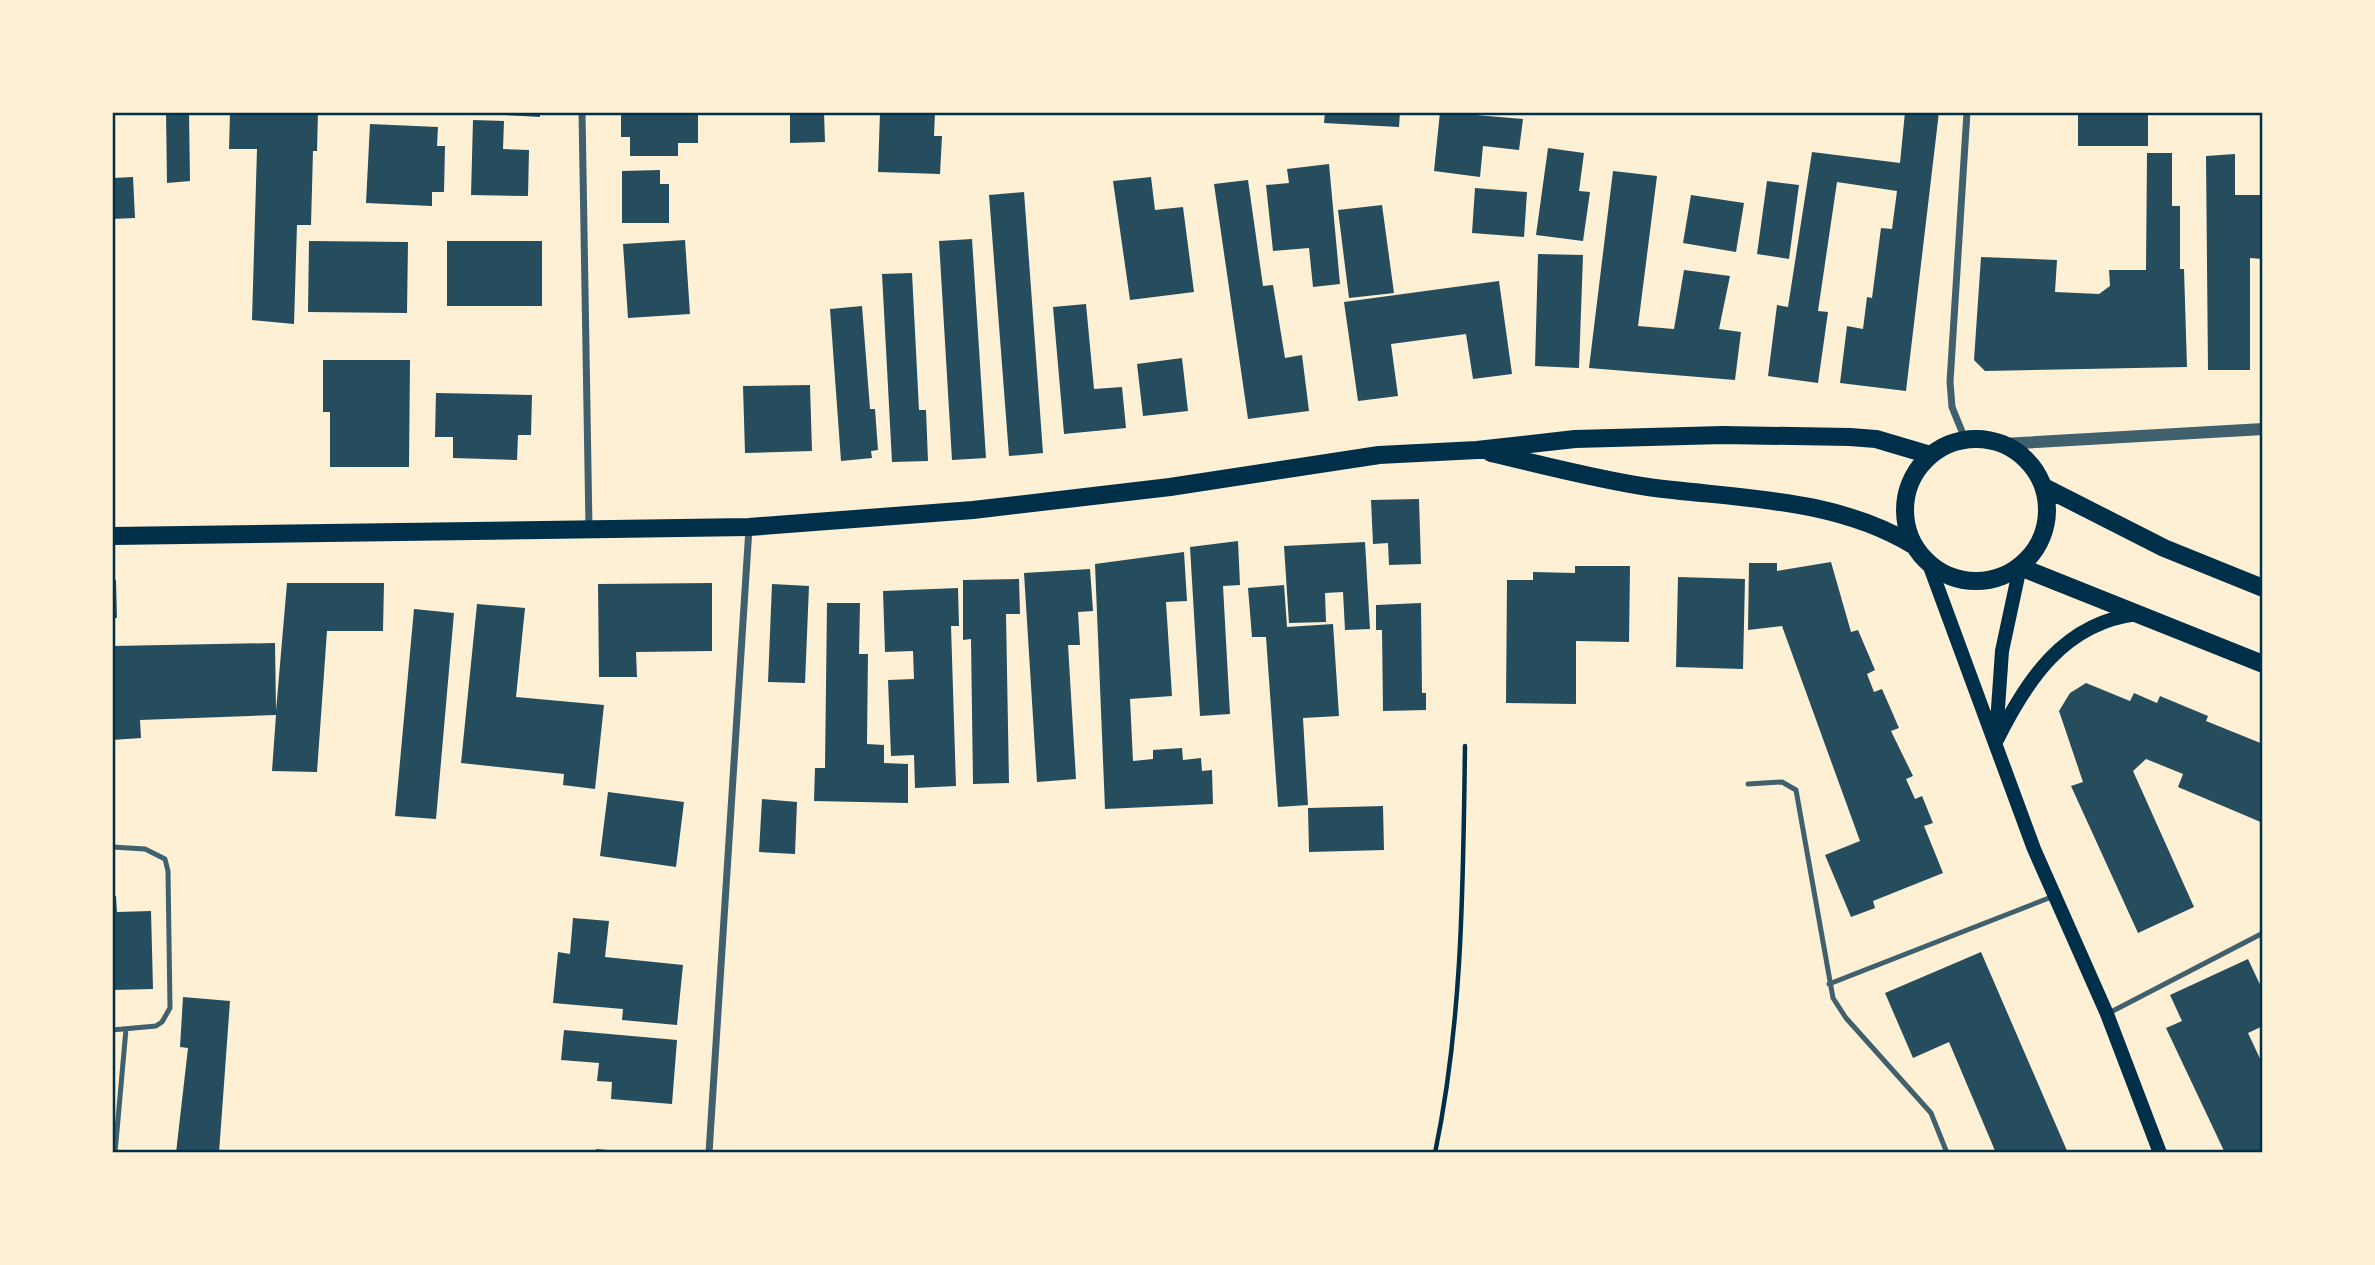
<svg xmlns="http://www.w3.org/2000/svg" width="2375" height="1265" viewBox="0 0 2375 1265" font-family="Lora,serif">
	<rect width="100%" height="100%" fill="#fdf0d5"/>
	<!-- building -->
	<path fill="#264d5e" d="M166,112h23l1,69 -23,2z
		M230,112h88l-1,39h-4l-2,74h-14l-3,99 -42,-4 5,-171h-28z
		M485,112h55v5l-55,-3z
		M621,112h77v31h-20v13h-48v-19h-9z
		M790,112h34l1,30 -35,1z
		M880,112h55l-1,24h8l-2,38 -62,-2z
		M1325,112h75l-1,15 -75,-4z
		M1440,112l83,7 -4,31 -36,-4 -3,31 -46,-6z
		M1905,112h34l-33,279 -66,-8 7,-57 16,3 4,-32 5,1 9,-70 11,1 5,-38 -60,-9 -19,129 10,1 -10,71 -50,-7 9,-71 11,2 24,-155 88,11z
		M2078,112h70v34h-70z
		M473,120l31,1 -1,28 26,1 -1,46 -57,-1z
		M370,124l68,3 -1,19h8l-1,46h-12v14l-66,-3z
		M1548,148l36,5 -5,38 11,1 -7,49 -47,-6z
		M2147,153h25v53h8v63h4l3,98 -202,4 -11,-11 7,-103 76,3 -2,32 44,2 11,-8 -1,-16h37z
		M2235,154v41h28v64l-13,-1v112h-42l-2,-214z
		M1329,164l11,120 -27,3 -4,-39 -36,3 -7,-66 23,-2 -2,-14z
		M660,170v14h9v39h-47v-52z
		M1613,171l44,5 -19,150 36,3 10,-59 46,6 -11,53 22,3 -6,48 -146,-12z
		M133,177l2,41 -23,1v-41z
		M1151,177l4,33 28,-3 11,85 -64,8 -17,-119z
		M1248,180l15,106 10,-1 12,73 17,-3 7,56 -61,8 -34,-235z
		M1767,181l32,4 -10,74 -32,-5z
		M1475,188l52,4 -3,45 -52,-4z
		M1024,192l19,261 -34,3 -20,-261z
		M1691,195l53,8 -8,49 -53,-9z
		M1382,205l12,88 -45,5 -11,-88z
		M972,239l14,219 -34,2 -13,-219z
		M685,240l5,74 -62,4 -5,-74z
		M309,241l99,1 -1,71 -99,-1z
		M447,241h95v65h-95z
		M1538,254l45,1 -4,113 -44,-2z
		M912,273l7,137h7l2,51 -36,1 -10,-188z
		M1499,281l13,93 -39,5 -7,-45 -75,10 7,52 -40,5 -14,-99z
		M1086,304l8,85 28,-2 4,41 -62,6 -11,-127z
		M862,306l8,103h5l3,41 -7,1 1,7 -31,3 -11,-152z
		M1182,358l6,53 -45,5 -6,-52z
		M323,360h87l-1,107h-79v-55h-7z
		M810,385l2,66 -67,2 -2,-67z
		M436,393l96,2 -1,40h-13l-1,25 -64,-2v-21h-18z
		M1419,499l2,65 -32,1 -1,-22 -15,1 -2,-44z
		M1238,541l2,44 -17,1 7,128 -30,2 -10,-169z
		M1365,542l5,87 -25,1 -2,-38 -18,1 1,29 -37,1 -5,-77z
		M1184,552l3,49 -21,1 6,94 -42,3 3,62 20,-2v-9l29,-2 1,12 18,-2 1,13 10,-1 1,34 -108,5 -10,-245z
		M1831,562l20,70 7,-2 17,40 -8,4 7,18 8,-3 17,39 -8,3 22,45 -7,3 9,20 7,-3 11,27 -9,3 19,47 -70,28 2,7 -24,9 -26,-62 35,-14 -78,-215 -34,4 1,-67h28v8z
		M1575,566h55l-1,76 -53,-1v63l-70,-1 1,-123h26v-8l42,1z
		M1090,569l3,42 -15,1 2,33h-12l8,134 -39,3 -13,-209z
		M1678,577l67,2 -2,90 -67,-2z
		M1019,579l1,35h-14l3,169 -36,1 -2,-145 -8,1v-60z
		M112,580h4l1,38h-5z
		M287,583h97l-1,48h-56l-10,141 -45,-1 4,-56 -136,5 1,18 -29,2v-94l163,-3 1,68z
		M712,583v68l-76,1 1,25h-38l-1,-93z
		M772,584l37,2 -4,97 -37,-1z
		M1284,585l3,42 46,-3 6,92 -36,2 5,87 -30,2 -12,-170h-14l-4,-49z
		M958,588l1,38h-8l5,160 -41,2 -1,-33 -23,1 -3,-76 26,-1 -1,-28 -28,1 -2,-61z
		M827,603h33l-1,51h9l-1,90 17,1v18l24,1v39l-94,-2 1,-33h10z
		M1421,603l1,90h4v17l-43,1 -1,-81h-6v-25z
		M477,604l48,4 -9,89 88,8 -9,84 -32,-4 1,-11 -103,-11z
		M414,609l40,4 -18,206 -41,-3z
		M2086,683l44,18 4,-8 23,10 3,-7 48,20 -2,5 57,23v79l-85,-36 5,-13 -37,-15 -13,12 61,136 -56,26 -67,-147 12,-4 -24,-71 11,-18z
		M608,792l76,10 -8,65 -76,-11z
		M762,799l35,3 -2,52 -36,-2z
		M1383,806l1,44 -75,2 -1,-44z
		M112,896h4l1,16 34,-1 2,78 -41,1z
		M573,918l36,3 -4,36 78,8 -6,60 -55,-5 1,-11 -70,-6 5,-51 12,2z
		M1981,952l87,201h-72l-47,-111 -36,16 -28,-65z
		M2248,959l15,32v35l-15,7 15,32v88h-38l-59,-125 16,-7 -12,-26z
		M183,997l47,4 -11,152h-43l12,-105 -8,-1z
		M564,1030l113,10 -5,64 -61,-5 1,-17 -15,-1 2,-18 -38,-3z
		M596,1149l24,2v2h-24z"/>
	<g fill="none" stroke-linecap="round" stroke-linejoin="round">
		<!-- path -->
		<path stroke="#003049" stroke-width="4.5" d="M1435,1153c28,-134 28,-271 30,-407"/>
		<!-- service -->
		<path stroke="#3f606c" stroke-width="5" d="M1748,784l34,-2 14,8 37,208 13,20 85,95 16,40
			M112,847l33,2 20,10 3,12 2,137 -8,14 -6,4 -44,4
			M1829,984l225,-88
			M2107,1014l156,-81
			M115,1153l11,-124"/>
		<!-- minor -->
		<path stroke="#3f606c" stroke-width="7" d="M582,112l7,416
			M1965,439l-13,-32 -2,-25 17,-270
			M709,1153l40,-625"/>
		<!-- tertiary -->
		<path stroke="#3f606c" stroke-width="12" d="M2002,444l261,-15"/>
		<!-- secondary -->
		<path stroke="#003049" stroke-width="14" d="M1929,564l105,285 73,165 53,139
			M1996,737l6,-86 18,-84
			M1996,742c30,-61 68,-120 142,-128"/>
		<!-- primary -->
		<path stroke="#003049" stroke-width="18" d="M1905 510a71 71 0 1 1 142 0a71 71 0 1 1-142 0Z
			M1491,453c52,12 104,26 157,34 89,12 186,10 265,58
			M2044,487l120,61 99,40
			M112,536l637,-9 224,-17 197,-23 209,-32 98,-5 98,-11 148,-4 127,2 26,2 54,16
			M2020,567l243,97"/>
	</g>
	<!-- border -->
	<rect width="2375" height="1265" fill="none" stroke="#fdf0d5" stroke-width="228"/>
	<rect x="114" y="114" width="2147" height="1037" fill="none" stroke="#003049" stroke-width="2.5"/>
</svg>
